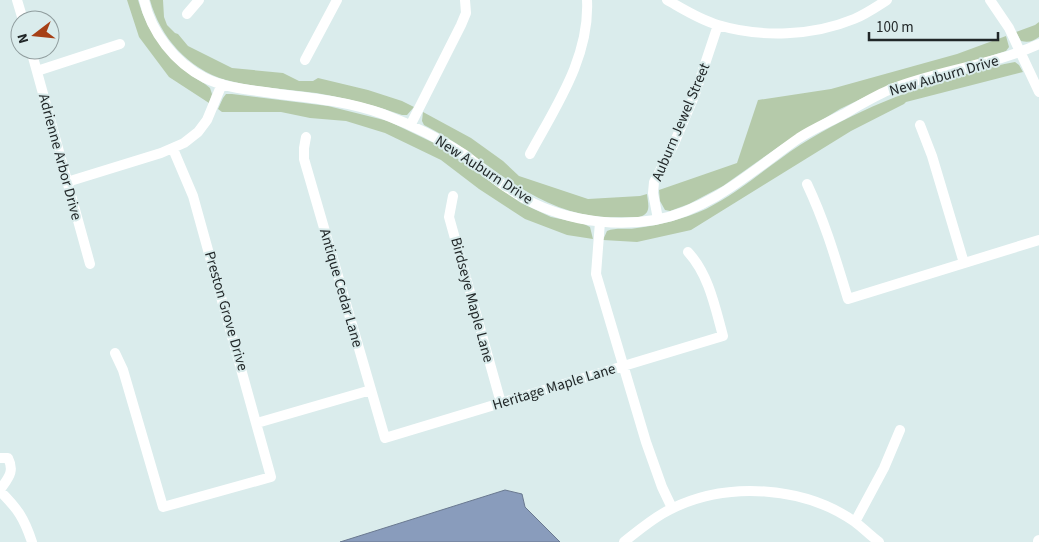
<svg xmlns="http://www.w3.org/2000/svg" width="1039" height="542" viewBox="0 0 1039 542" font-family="'Source Sans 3',sans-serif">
	<rect width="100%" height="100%" fill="#daecec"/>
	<!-- green -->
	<path fill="#b5caaa" d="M127,0h11c9,30 25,53 50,73 7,6 16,9 22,15l2,6 -3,9 -40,-26 -30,-40z
		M150,0h13l1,17 3,8 8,8 3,1 10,12 44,22 51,5 16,8h14l5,-3 50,12 34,11 12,6 -7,8h-5c-28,-10 -56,-17 -86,-22 -29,-4 -61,-5 -90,-13 -38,-11 -66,-43 -76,-80z
		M1039,22v15c-6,4 -10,6 -18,4l-5,-9 19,-7z
		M1006,36l3,11 -3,4 -137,44 -29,14 -59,36 -58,41 -34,18 -19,7 -5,-1 -5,-9 -1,-11 78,-27 21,-63 73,-11 126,-35z
		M1015,62l4,3 4,7 -117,30 -2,2 -53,27 -160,99 -54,12 -34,-2 4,-9c9,-4 20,-1 30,-3 23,-3 47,-9 69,-19 34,-17 62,-43 94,-64 54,-34 112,-57 174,-73 13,-3 27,-8 41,-10z
		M226,94h6l96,12 60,15 50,24 83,58 30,14 33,7 6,3 3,12 -26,-4 -42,-16 -46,-30 -38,-29 -56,-27 -39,-12 -36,-3 -29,-6h-59l-4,-3 5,-11z
		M423,112l48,26 32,23 16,15 69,23 52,-3 7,-2c1,10 5,20 -8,23 -16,0 -31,1 -46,-1 -50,-7 -86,-37 -126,-65 -13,-10 -28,-18 -43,-26l-2,-4z"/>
	<!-- water -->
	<path fill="#899cbc" stroke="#6a7990" d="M505,490l17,4 3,13 35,35h-220z"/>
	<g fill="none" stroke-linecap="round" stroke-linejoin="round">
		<!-- minor -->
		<path stroke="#fff" stroke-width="10" d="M17,0l6,20
			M144,0c7,32 31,63 61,78 22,11 49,12 74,16 35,4 71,8 104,20 29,11 56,24 82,41 15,11 28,24 44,34 42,29 96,39 146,31 56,-10 98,-50 144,-82 14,-9 30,-16 45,-24 14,-8 29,-17 45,-24 49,-20 102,-24 150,-46
			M667,0c16,9 33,20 51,25 43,13 95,11 136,-6 12,-5 22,-12 33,-19
			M990,0l19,28 30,64
			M187,14l12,-14
			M31,50l59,214
			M305,60l32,-60
			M37,71l83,-27
			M411,124l50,-99 5,-12 -1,-13
			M920,125l12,31 32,107
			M306,137l-2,11v11l81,279 338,-102c-8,-29 -14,-61 -35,-84
			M530,154c26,-48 60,-97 57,-154
			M67,182l94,-29 23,-10 14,-11 9,-12 15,-36
			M807,184c18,38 29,76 41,115l191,-59
			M453,196l-4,21 52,186
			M658,219l-5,-26 1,-11 19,-36 22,-52 23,-69
			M600,222l-4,52 50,168 16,45 10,21
			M115,353l8,17 40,137 108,-30 -78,-281 -20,-47
			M257,423l114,-33
			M0,458h8c7,14 0,20 -8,32
			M0,491c18,18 24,27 32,51
			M855,522l29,-54 16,-38
			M624,542c15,-12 30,-25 47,-33 56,-28 133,-23 184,13 8,6 16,14 24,20"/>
		<!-- tertiary -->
		<path stroke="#fff" stroke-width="12" d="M1039,542v-1"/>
	</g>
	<g text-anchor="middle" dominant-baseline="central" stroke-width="4" stroke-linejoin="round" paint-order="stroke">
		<!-- street labels -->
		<g font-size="15" fill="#212728" stroke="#daecec">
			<text transform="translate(944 76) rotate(-16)">New Auburn Drive</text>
			<text transform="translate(681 122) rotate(-67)">Auburn Jewel Street</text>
			<text transform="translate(60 157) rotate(75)">Adrienne Arbor Drive</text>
			<text transform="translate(484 170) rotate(33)">New Auburn Drive</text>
			<text transform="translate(341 288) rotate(74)">Antique Cedar Lane</text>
			<text transform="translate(472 300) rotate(75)">Birdseye Maple Lane</text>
			<text transform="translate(226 311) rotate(74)">Preston Grove Drive</text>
			<text transform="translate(554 387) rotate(-17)">Heritage Maple Lane</text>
		</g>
	</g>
	<!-- north arrow -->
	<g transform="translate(35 35) rotate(254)"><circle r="24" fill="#daecec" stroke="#909d9e"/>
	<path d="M0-4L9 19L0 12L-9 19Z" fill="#a64016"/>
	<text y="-8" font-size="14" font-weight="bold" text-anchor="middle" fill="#212728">N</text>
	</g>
	<!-- scale -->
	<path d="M869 32v8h129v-8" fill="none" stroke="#212728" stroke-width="2.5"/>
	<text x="876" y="32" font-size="15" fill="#212728" stroke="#daecec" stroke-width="4" paint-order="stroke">100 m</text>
</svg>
